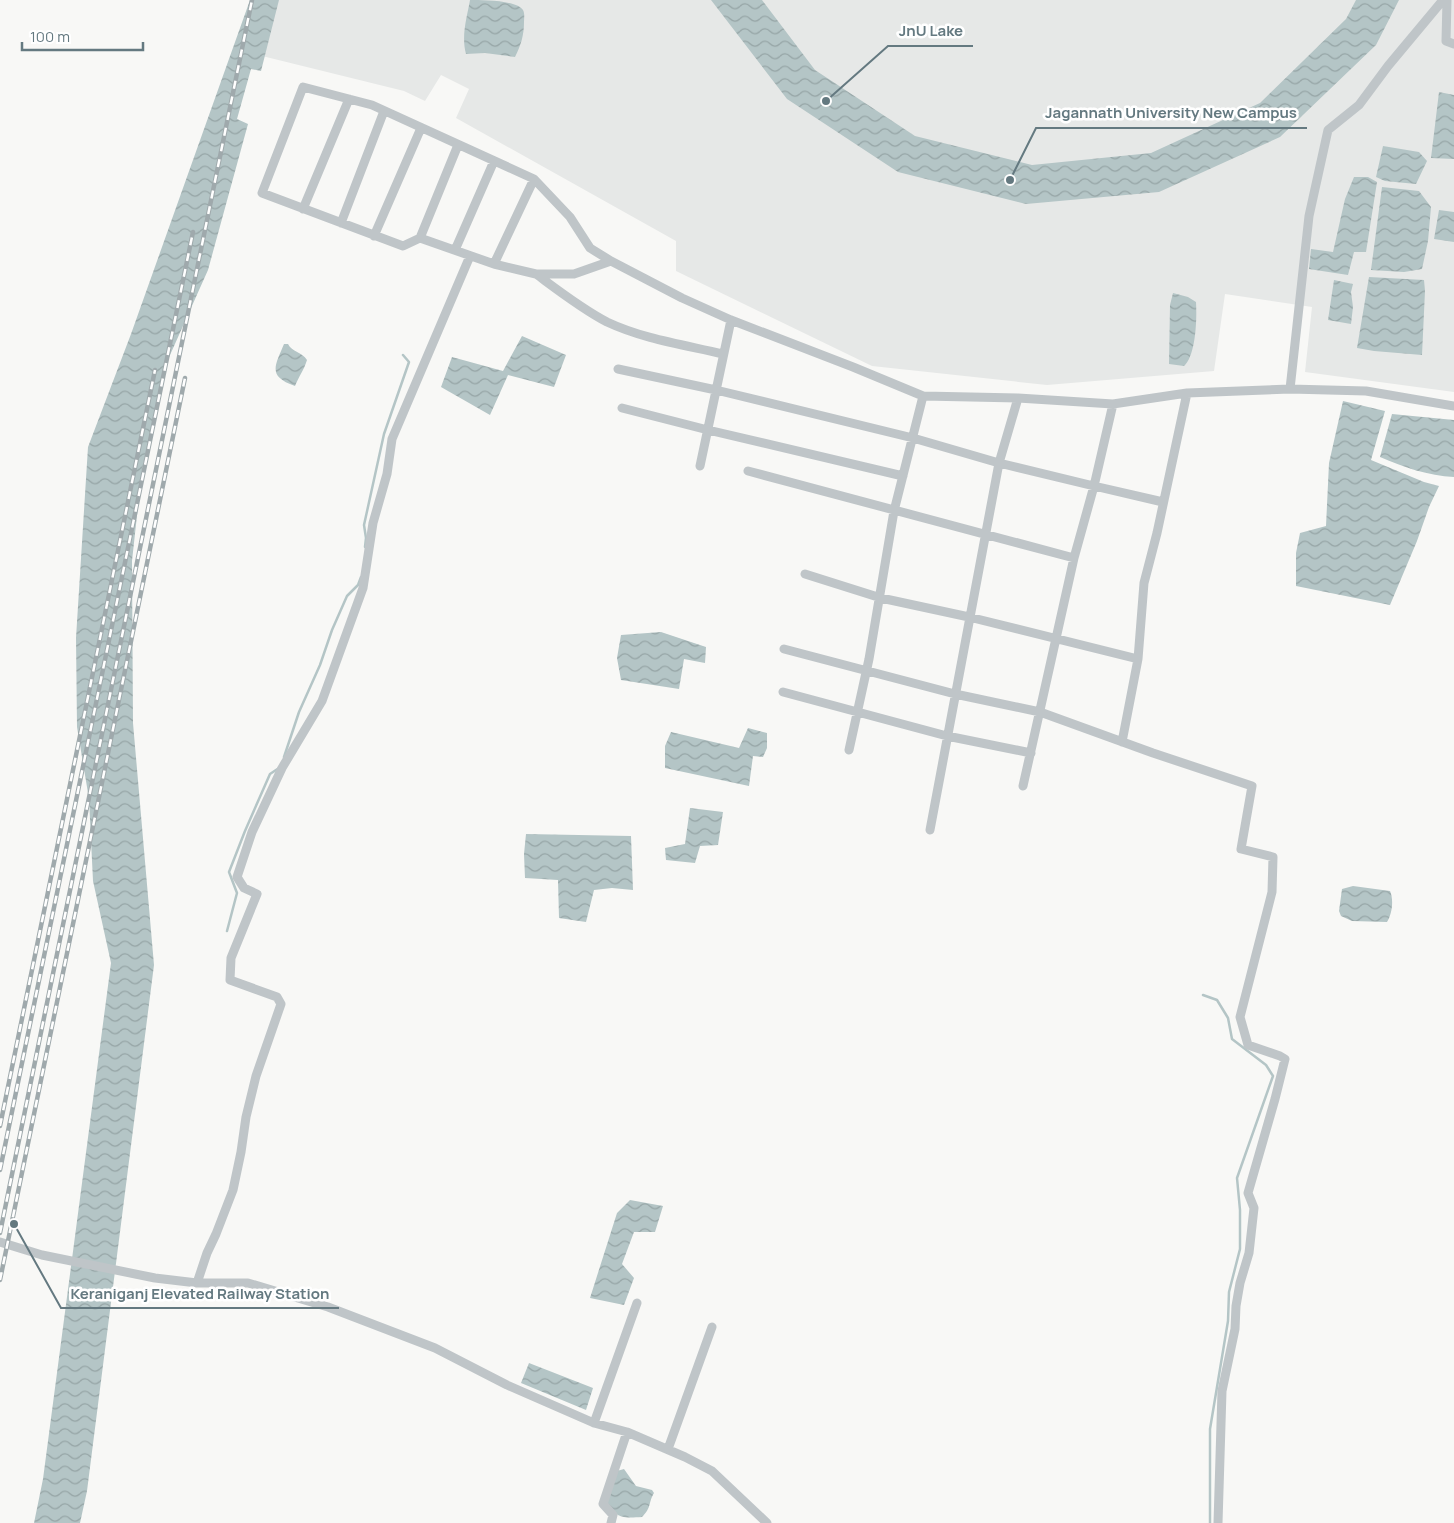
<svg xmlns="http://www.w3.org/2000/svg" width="1454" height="1523" viewBox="0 0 1454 1523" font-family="Manrope,sans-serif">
	<defs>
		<pattern id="water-waves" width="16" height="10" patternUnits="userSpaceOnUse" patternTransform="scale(1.25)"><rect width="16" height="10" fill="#b4c5c6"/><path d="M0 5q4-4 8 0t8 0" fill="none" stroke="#96a5a6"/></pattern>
	</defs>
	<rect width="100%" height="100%" fill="#f8f8f6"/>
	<!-- built -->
	<path fill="#e6e8e7" d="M264,0h1190v392l-149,-20 7,-65 -87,-13 -11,77 -167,14 -175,-19 -196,-95v-30l-220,-123 13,-29 -28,-14 -16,26 -21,-10 -150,-37z"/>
	<!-- water -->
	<path fill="url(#water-waves)" d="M250,0h29l-18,71 -10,-2 -14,50 11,5 -40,146 -42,94 -24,106 -10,91 1,162 21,242 -67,526 -7,32h-46l9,-44 68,-516 -18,-82 -4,-82 -12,-72 -1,-89 12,-191 43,-113z
		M470,0c13,0 46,0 53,10 2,4 1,8 1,12 0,13 -3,23 -9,35l-30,-4 -19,1c-5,-18 1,-37 4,-54z
		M711,0h51l53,70 100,66 117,29 119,-12 109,-50 86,-84 10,-19h43l-23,45 -96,92 -121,55 -133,12 -128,-32 -111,-73z
		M1439,92l15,3v64l-23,-1z
		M1383,146l36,6 8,9 -11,23 -31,-3 -9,-4z
		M1354,177h14l9,5 -11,70h-12l-6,23 -39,-6 2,-20 22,3 12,-53z
		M1382,187l37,4 12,16 -3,34 -6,28 -18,3 -33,-2z
		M1439,210l15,2v30l-20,-3z
		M1369,277l55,3 1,11 -3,64 -48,-4 -17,-3z
		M1334,280l19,4 -2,8 2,15 -2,17 -23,-4z
		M1173,293l15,4 8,5c1,17 0,53 -12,64l-15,-2 1,-59z
		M522,336l44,19 -12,32 -46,-12 -18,40 -49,-28 11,-30 51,14z
		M284,344h4c4,8 14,8 19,16 -3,10 -8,16 -12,26 -28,-10 -20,-20 -11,-42z
		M1343,401l42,10 -14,49 53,22 15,4 -10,21 -12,34 -27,64 -94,-19v-33l4,-20 26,-7 3,-63z
		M1392,414l62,6v57c-26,-1 -50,-10 -74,-20z
		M661,632l45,15 -1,16 -21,-4 -5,30 -58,-9 -4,-22 4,-23z
		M748,728l19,5v15l-4,9 -10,-1 -4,30 -84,-18v-22l6,-14 68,16z
		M690,808l33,4 -5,33 -18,1 -5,17 -29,-3 -1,-12 20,-4z
		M526,834l105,2 2,54 -21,-2 -18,2 -8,32 -27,-4 -1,-38 -33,-2 -1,-24z
		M1353,886l37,5c4,9 2,23 -3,31l-35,-1 -11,-5 -2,-5 3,-22z
		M630,1200l33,6 -8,26h-21l-12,32 12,14 -10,27 -34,-7 27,-85z
		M529,1363l64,25 -7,22 -65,-27z
		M624,1469l12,17 16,4 2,3c-6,10 -2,14 -12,24 -17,1 -25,2 -35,-13l10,-33z"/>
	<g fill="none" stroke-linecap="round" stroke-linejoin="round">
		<!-- stream -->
		<path stroke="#b4c5c6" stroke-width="2.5" d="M365,547l1,-9 -2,-13 20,-91 25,-72 -6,-7
			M284,757l15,-45 21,-47 12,-35 15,-34 11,-11 3,-8
			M227,931l10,-38 -8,-21 16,-41 25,-57 9,-6
			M1203,995l14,5 11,18 4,21 34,26 7,11 -36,102 3,32v39l-11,43 -1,29 -18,108v94"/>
		<!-- street -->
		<path stroke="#bfc5c8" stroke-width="9" d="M1447,0l-1,41 8,3
			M534,179l-40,85 -74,-26 -17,8 -141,-53 41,-106 69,18 162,74 36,38 20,31 21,13
			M303,209l46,-110
			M341,223l43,-112
			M374,236l47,-108
			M420,238l38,-93
			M455,250l39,-89
			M494,264l42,10h38l37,-13 71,37 49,22 122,47 70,29 95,2 95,6 74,-11 103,-4 76,2 88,15
			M536,274c23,17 46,35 71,48 36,17 78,23 116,32
			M618,369l98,21 197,48 86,25 95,23 69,16
			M1290,389l19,-173 19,-86 31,-25 29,-39 55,-66
			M622,408l86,22 195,46
			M700,466l31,-146
			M748,471l326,87
			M805,574l76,24 88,19 169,42 -16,83
			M784,649l171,45 85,18 113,41 99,33 -11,63 32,8 -1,35 -32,125 8,28 32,11 5,3 -10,40 -27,94 6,15 -5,45 -9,30 -4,23 -1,23 -13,62 -4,132
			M1138,659l6,-76 13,-50 30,-140
			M783,692l164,44 84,17
			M849,750l20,-91 25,-148 29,-115
			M1023,786l51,-228 20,-72 19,-82
			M930,830l69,-367 19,-65
			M0,1242l42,13 113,23 42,5h51l80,24 107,41 72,37 87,38 33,9 58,25 27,14 55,52
			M197,1283l10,-30 9,-19 17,-44 8,-38 5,-35 10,-41 25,-72 -4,-7 -47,-17 1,-22 26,-64 -13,-6 -7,-11 15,-45 30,-64 40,-67 41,-113 10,-65 14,-49 5,-35 78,-183
			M594,1423l43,-120
			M668,1449l44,-122
			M611,1523l2,-8 -10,-11 24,-72"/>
		<!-- rail casing -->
		<g stroke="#9fa9ac" stroke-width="4.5">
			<path id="rail" d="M0,1126l155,-756
				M0,1170l193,-938
				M0,1233l252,-1233
				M0,1280l185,-902"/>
		</g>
		<!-- rail -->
		<use href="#rail" stroke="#fff" stroke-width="2.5" stroke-dasharray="8" stroke-linecap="butt"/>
	</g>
	<!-- callouts -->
	<path fill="none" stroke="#647980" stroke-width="2" d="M826 101L888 46H973M1010 180L1036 128H1307M14 1224L61 1308H339"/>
	<g fill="#647980" stroke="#fff" stroke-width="2">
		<circle cx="826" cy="101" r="5"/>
		<circle cx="1010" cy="180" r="5"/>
		<circle cx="14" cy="1224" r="5"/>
	</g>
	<g font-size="15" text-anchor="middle" font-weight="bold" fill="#647980" stroke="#fff" stroke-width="5" stroke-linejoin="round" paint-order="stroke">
		<text x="931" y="36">JnU Lake</text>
		<text x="1171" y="118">Jagannath University New Campus</text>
		<text x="200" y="1299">Keraniganj Elevated Railway Station</text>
	</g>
	<!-- scale -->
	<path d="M22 42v8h121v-8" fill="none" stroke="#647980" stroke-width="2.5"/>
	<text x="30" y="42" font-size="15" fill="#647980" stroke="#ffffff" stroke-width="4" paint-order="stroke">100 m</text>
</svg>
